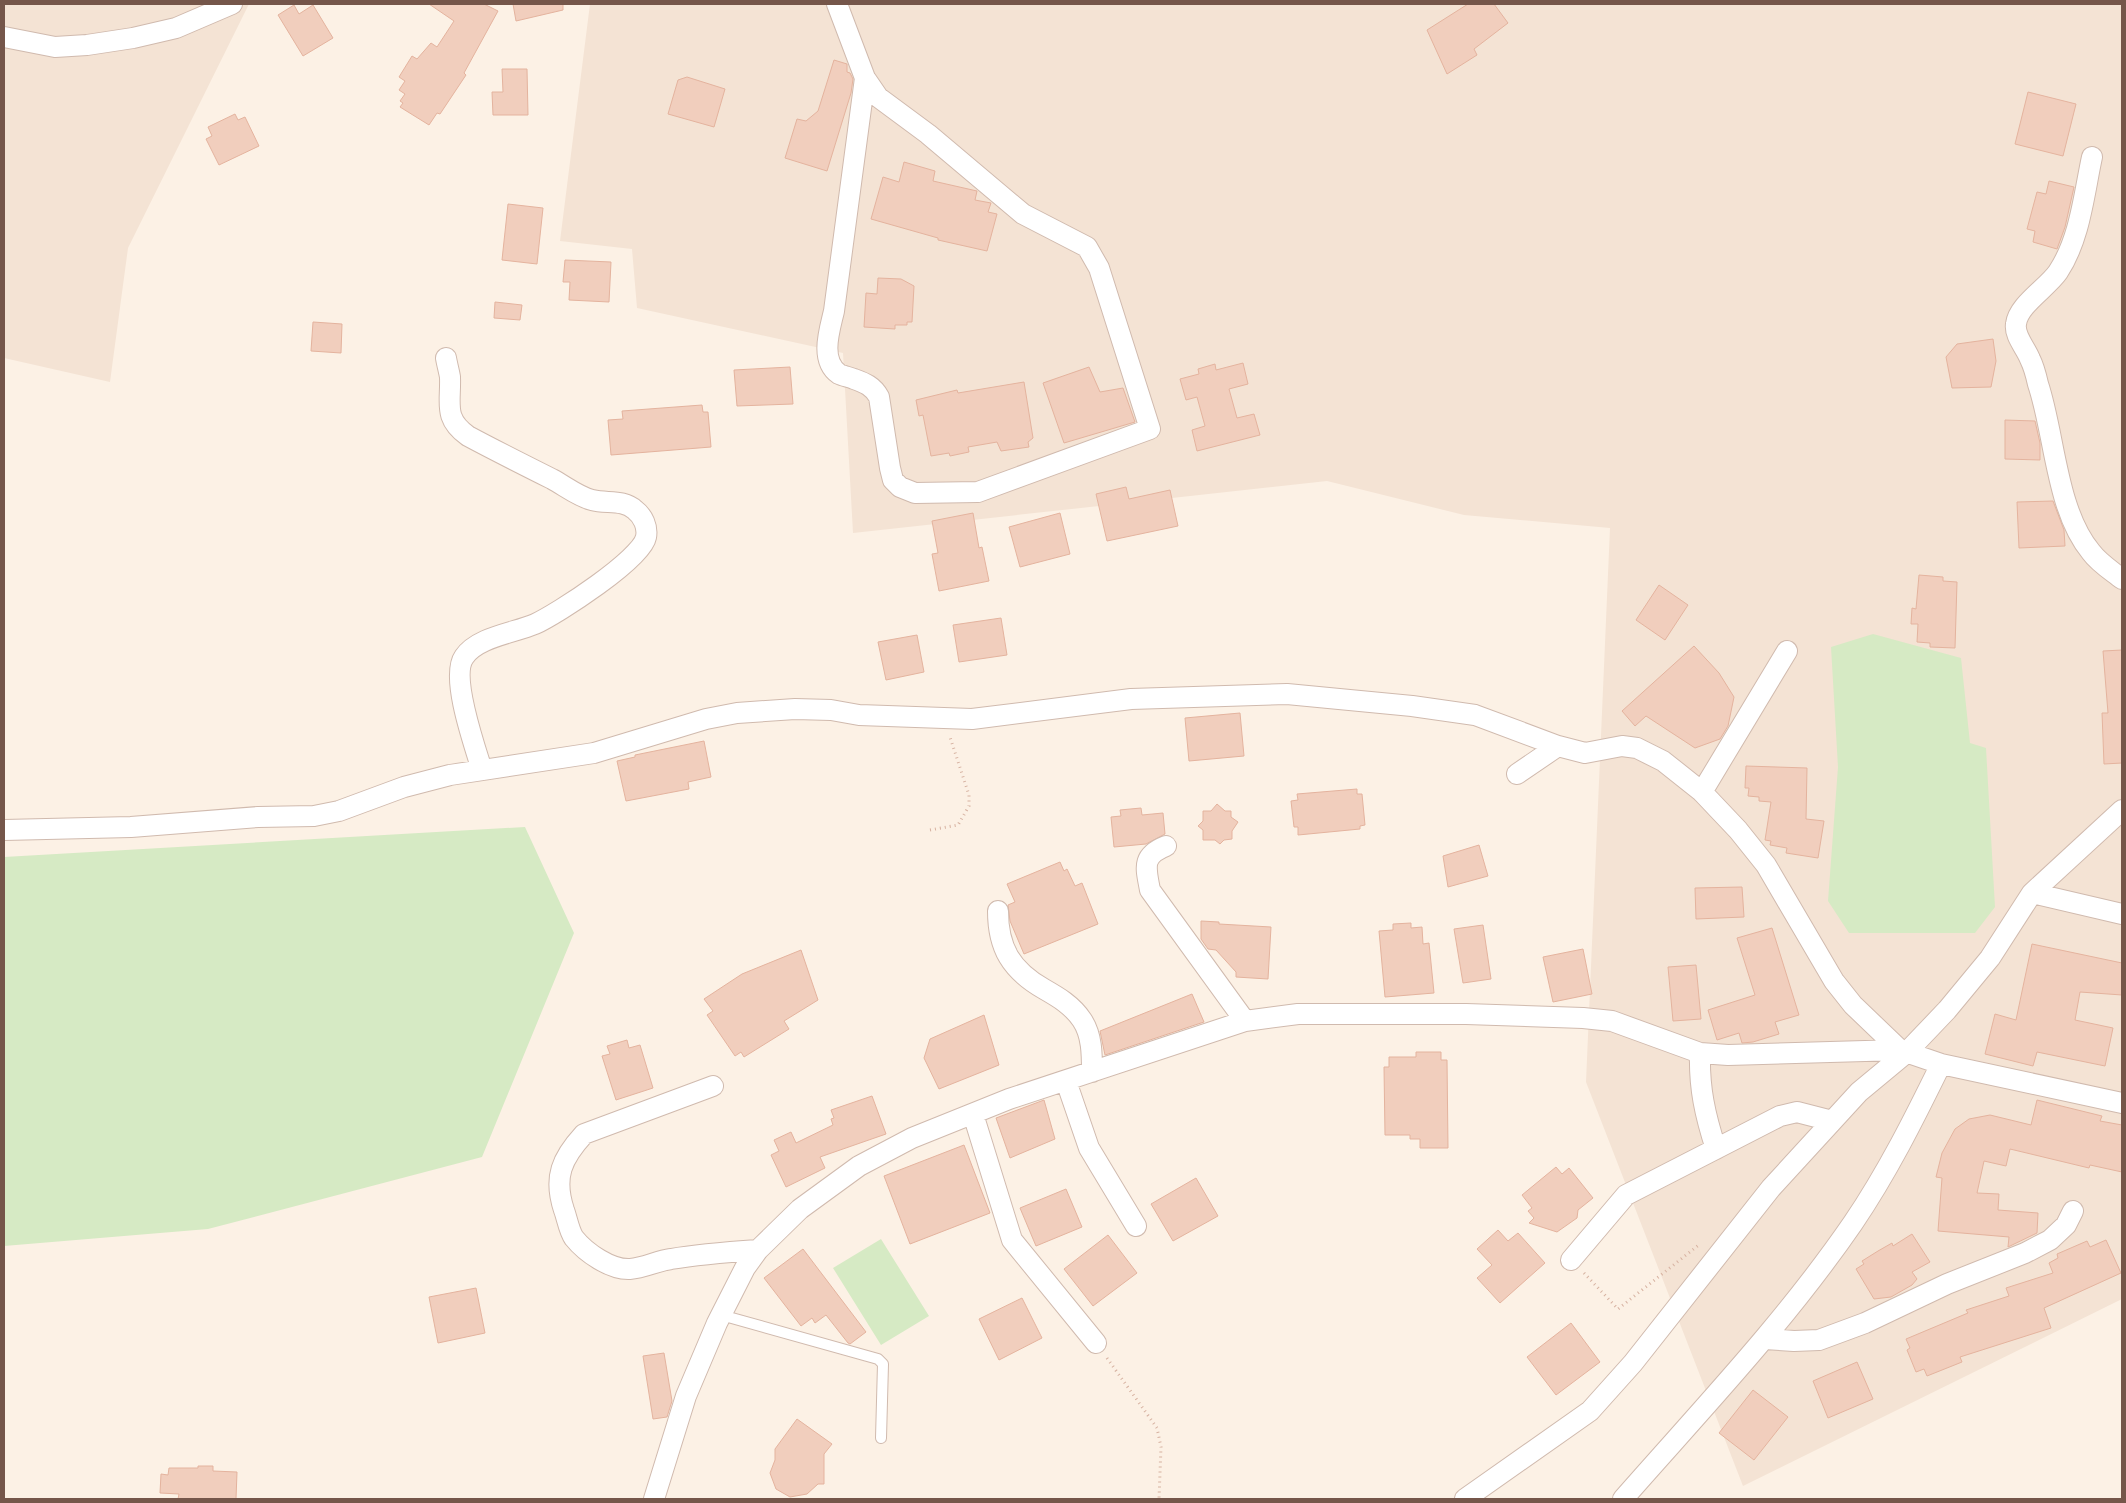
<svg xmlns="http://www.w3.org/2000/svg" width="2126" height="1503" viewBox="0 0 2126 1503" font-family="Raleway,sans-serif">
	<rect width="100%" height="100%" fill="#fcf1e5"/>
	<!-- residential -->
	<path fill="#f4e3d4" d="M4,4h245l-121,244 -18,134 -106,-24z
		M590,4h1532v1295l-379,187 -157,-404 24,-554 -146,-13 -137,-34 -474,52 -10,-180 -206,-45 -5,-59 -72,-8z"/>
	<!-- green -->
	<path fill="#d6eac4" d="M1873,634l88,24 9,85 16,5 9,159 -20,26h-126l-21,-32 10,-134 -7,-120z
		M525,827l49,106 -92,224 -274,72 -204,17v-389z
		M881,1239l48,77 -48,29 -48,-77z"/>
	<!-- building -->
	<path fill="#f1cebd" stroke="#e4b39e" d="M429,4h55l14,7 -34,62 2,2 -26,39 -3,-1 -8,12 -29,-18 3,-4 -3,-2 5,-7 -6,-4 6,-9 -6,-4 13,-21 5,3 14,-16 6,4 17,-26z
		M513,4h50v6l-47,11z
		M1468,4h26l14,19 -34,26 3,6 -30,19 -20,-44z
		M294,5l5,9 14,-9 20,33 -30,18 -25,-41z
		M834,60l13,4v8l3,1 3,6 -2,14 -24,78 -42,-13 12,-39 9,2 12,-10z
		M502,69h25l1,46h-35l-1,-23h11z
		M687,77l38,12 -11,38 -46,-13 10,-34z
		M2028,92l48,12 -13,52 -48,-12z
		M235,114l3,6 7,-3 14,29 -40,19 -13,-26 6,-3 -4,-9z
		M904,162l31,9 -2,10 44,10 -2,9 16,3 -3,9 9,2 -10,37 -49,-11v-2l-67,-19 12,-42 16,5z
		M2049,181l25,6 -9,40 -8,22 -24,-7 2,-11 -8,-2 10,-37 9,2z
		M508,204l35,4 -6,56 -35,-4z
		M565,260l46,2 -2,40 -40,-2 1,-18h-7z
		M878,278l23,1 13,7 -2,36h-5v3h-12v4l-31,-2 2,-34 11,1z
		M495,302l27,3 -2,15 -26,-2z
		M313,322l29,2 -1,29 -30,-2z
		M1993,339l3,22 -5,26 -39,1 -6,-31 11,-13z
		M1243,363l5,21 -19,5 8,29 17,-4 6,21 -63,16 -5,-21 13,-4 -8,-29 -11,3 -6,-21 19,-5 -1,-5 17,-5 1,6z
		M790,367l3,37 -56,2 -3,-36z
		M1089,367l11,25 23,-4 12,34 -71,21 -21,-60z
		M1024,382l9,56 -5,4 1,5 -28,4 -4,-9 -29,5 1,5 -19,4 -1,-3 -18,3 -8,-41 -4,1 -3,-16 41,-10 1,3z
		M702,405l1,7h5l3,35 -100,8 -3,-35 15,-1 -1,-8z
		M2005,420l30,1 5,22v17l-35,-1z
		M1126,487l3,12 41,-9 8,36 -71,15 -11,-47z
		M2053,501l11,29 1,16 -46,2 -2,-46z
		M973,513l6,35 3,-1 7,34 -50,10 -7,-37 6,-1 -6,-32z
		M1060,513l10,41 -50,13 -11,-40z
		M1919,575l24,2v4l14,1 -2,66 -25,-1v-4l-13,-1 1,-18h-7l1,-16 4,1z
		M1659,585l29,20 -23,35 -29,-20z
		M1001,618l6,37 -48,7 -6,-37z
		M917,635l7,37 -38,8 -8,-38z
		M1694,646l25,27 15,24 -6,29 -8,13 -25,9 -49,-32 -11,10 -13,-15z
		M2122,650v113l-18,1 -2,-51h6l-5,-62z
		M1240,713l4,43 -55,5 -4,-43z
		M704,741l7,36 -23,5 1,7 -63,12 -9,-40 18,-4v-2z
		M1746,766l61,2 -1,51 18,2 -6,37 -32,-5 1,-5 -17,-3 1,-4 -6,-1 6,-38 -12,-1v-4l-11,-1 1,-8h-4z
		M1357,789v5h5l3,31 -5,1v3l-62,6v-8h-4l-3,-26 7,-1 -1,-6z
		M1217,804l8,7h6v6l7,5 -6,9v8l-8,1 -4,4 -5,-4h-12v-10l-5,-4 5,-5v-10h8z
		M1141,808l1,7 21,-2 2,21 -19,10 -32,3 -3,-30 10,-1 -1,-6z
		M1479,845l9,31 -40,11 -5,-31z
		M1060,862l4,9 3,-2 8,17 7,-3 16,41 -74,30 -14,-33 -2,-16 7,-3 -8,-18z
		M1742,887l2,30 -48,2 -1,-31z
		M1201,921l18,1v2l52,3 -3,52 -32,-2v-5l-20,-22 -8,-1 -7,-10z
		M1411,923v5l11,-1 1,17 6,-1 5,50 -49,4 -6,-66 14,-1v-6z
		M1483,925l8,54 -28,4 -9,-54z
		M1772,928l27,87 -24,7 4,12 -26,8 -11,1 -3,-10 -22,7 -9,-30 47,-15 -18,-57z
		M2032,944l90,19v32l-42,-3 -5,28 38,8 -8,38 -68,-14 -4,14 -48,-12 10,-40 21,6z
		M1583,949l9,45 -39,8 -10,-45z
		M801,950l17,50 -34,21 5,8 -45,28 -3,-5 -6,4 -28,-41 6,-4 -9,-12 38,-25z
		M1696,965l5,54 -28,2 -5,-54z
		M1192,994l12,28 -99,33 -5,-24z
		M984,1015l15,50 -60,24 -15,-31 6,-19z
		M627,1040l2,8 11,-3 13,43 -37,12 -14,-44 8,-2 -3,-8z
		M1416,1052h25v8h6l1,88h-28v-9h-10v-4h-25l-1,-68h5v-10h27z
		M872,1096l14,38 -66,23 5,11 -39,19 -15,-32 8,-4 -5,-11 17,-8 5,11 37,-18 -2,-6 3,-1 -3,-8z
		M1044,1100l11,39 -45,19 -14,-40z
		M2037,1100l65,16 -2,5 22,4v47l-32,-7 -1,3 -79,-19 -4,17 -22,-5 -7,32 22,1 -1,16 40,3 -1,20 -29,14 1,-10 -71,-6 4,-53 -6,-1 6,-24 13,-24 14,-10 21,-4 41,10z
		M964,1145l26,68 -80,31 -26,-68z
		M1556,1167l6,7 7,-6 24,30 -15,12 -1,8 -20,14 -28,-9 5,-5 -6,-7 4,-3 -10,-13z
		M1196,1178l22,38 -45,25 -22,-37z
		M1066,1189l16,38 -46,19 -16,-38z
		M1498,1230l10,11 10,-8 27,30 -45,40 -23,-25 15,-13 -15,-16z
		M1912,1234l18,28 -18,10 5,7 -5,6 -21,12 -17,2 -18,-30 8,-5 -2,-3 16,-10 14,-8 1,3z
		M1108,1235l29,38 -44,33 -29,-37z
		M2106,1240l15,33 -77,35 7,20 -91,29 2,5 -35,14 -3,-7 -8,3 -9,-22 3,-2 -4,-9 62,-26 -2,-3 43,-14 -3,-8 47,-15 -4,-10 9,-5 -1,-4 30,-13 3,6z
		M803,1249l63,83 -16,12 -2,-1 -22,-28 -11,8 -3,-5 -11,8 -37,-48z
		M476,1288l9,45 -47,10 -9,-46z
		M1022,1298l20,40 -43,22 -20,-41z
		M1571,1323l29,39 -44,33 -29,-38z
		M664,1353l8,48 -5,16 -14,2 -10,-63z
		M1857,1362l16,37 -45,19 -15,-37z
		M1753,1390l35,27 -34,43 -35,-27z
		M797,1419l35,25 -8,10v30h-6l-11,10 -17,3 -14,-8 -6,-16 5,-13v-11z
		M198,1466h15v5l24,1 -1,27h-58l1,-5 -19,-1 1,-19 7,1 1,-7h29z"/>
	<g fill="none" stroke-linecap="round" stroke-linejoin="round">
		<!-- service casing -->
		<g stroke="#d0baae" stroke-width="12">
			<path id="service" d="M721,1315l157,44 5,5 -2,74"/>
		</g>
		<!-- minor casing -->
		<g stroke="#d0baae" stroke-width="22">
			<path id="minor" d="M837,4l28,74 13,19 50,37 95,80 64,33 12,21 51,161 -172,63 -63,1 -15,-6 -7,-7 -3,-12 -11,-71c-6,-11 -14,-14 -25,-18 -5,-2 -11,-3 -15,-5 -20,-14 -9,-45 -5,-63l31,-233
				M4,37l51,10 32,-2 46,-7 43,-10 56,-24
				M2092,157c-8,37 -12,82 -34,115 -11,16 -40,33 -42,52 -2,12 10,24 14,35 4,8 6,16 8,25 17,51 18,126 53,168 8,11 21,19 31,27
				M446,358c1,6 3,13 4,19 1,27 -7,41 18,59 28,15 56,29 84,43 13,7 27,18 40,21 15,4 31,-1 43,10 8,6 13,17 11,27 -4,22 -89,77 -111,87 -21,9 -58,13 -71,33 -14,20 11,90 18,113
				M1517,774l41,-28
				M1702,792l85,-141
				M4,830l127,-3 127,-10 56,-1 25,-5 65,-24 46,-12 144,-22 112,-34 31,-6 58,-4 36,1 28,5 113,4 159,-20 156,-5 125,12 63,9 83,31 27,7 37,-7 15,2 26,13 39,31 36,38 28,35 68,116 19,24 47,45 41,14 181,39
				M1166,846c-25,10 -20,22 -16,44l95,131
				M2032,893l90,21
				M998,911c0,37 13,59 46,78 14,8 28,16 38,31 10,15 10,34 10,52
				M1700,1053c-1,35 5,62 16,96
				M1066,1081l23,67 47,78
				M713,1086l-129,48c-22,24 -31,43 -20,76 3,8 5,21 10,28 12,15 37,32 56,31 14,-1 27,-8 41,-10 29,-5 58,-7 87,-9
				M973,1114l39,126 84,103
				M1571,1260l55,-65 154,-79 17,-4 35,9
				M1765,1339l29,2 25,-1 46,-17 82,-39 78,-31 25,-13 16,-15 7,-14
				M654,1499l32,-103 31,-73 28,-55 13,-18 42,-41 59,-43 53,-28 97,-39 236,-78 53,-7h168l117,4 29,3 88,32 28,2 172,-5
				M1465,1499l125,-88 43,-48 138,-175 88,-96 47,-39 41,-43 43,-52 42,-65 90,-83
				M1623,1499c79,-90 162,-177 230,-276 34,-50 61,-104 88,-159"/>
		</g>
		<!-- path -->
		<path stroke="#d6b1a0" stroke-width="3" stroke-dasharray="1 4" stroke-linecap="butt" d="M930,830l28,-5 11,-19v-11l-19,-58
			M1584,1273l34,36 82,-65
			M1107,1358l50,70 4,19 -2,52"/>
		<!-- service -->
		<use href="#service" stroke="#fff" stroke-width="10"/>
		<!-- minor -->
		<use href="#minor" stroke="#fff" stroke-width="20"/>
	</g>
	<!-- border -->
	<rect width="2126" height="1503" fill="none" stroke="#75564a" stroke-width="10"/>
</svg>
